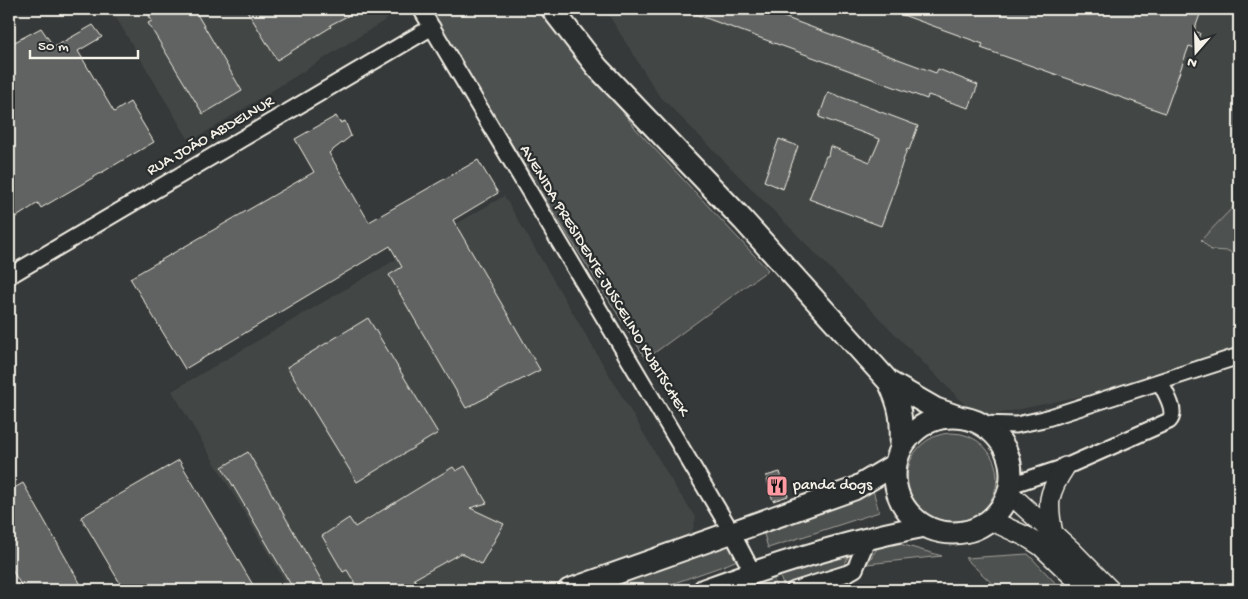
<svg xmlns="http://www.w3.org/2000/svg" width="1248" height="599" viewBox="0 0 1248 599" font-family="'Gochi Hand',sans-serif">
	<rect width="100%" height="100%" fill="#363939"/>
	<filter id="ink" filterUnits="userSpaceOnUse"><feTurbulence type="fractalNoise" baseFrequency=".02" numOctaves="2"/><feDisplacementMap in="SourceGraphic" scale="10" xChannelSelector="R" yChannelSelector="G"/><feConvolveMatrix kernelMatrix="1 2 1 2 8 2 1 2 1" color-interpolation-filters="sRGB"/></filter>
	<g filter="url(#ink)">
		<!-- built -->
		<path fill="#434645" d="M111,9h288l1,2 -210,131z
			M605,9h634v342l-93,31 -168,36 -320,-324z
			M504,196l173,294 19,27 -6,24 -159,49h-241l-118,-199z"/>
		<!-- green -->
		<path fill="#4e514f" stroke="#a1a19c" d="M430,9h113l93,120 132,141 -122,89 -101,-160z
			M1239,201v59l-10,-9 -18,-1 -10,-10z
			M907 478a45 45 0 1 1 90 0a45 45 0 1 1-90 0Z
			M873,490l6,22 -111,36 -6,-21z
			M883,539l59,17 -75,8z
			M726,543l14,16 -17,7 -69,24h-63z
			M851,551l-7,14 -61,20 -4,-11z
			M1028,554l34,36h-63l-34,-32z
			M773,577l3,10 -11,3h-30z"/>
		<!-- building -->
		<path fill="#616362" stroke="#f4f1e8" d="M145,9h49l48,82 -39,23 -55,-91 4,-2z
			M246,9h115l-31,16 1,2 -54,33z
			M684,9h78l174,64 2,-4 40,16 -9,23 -41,-13 -1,4 -243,-89z
			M889,9h313l-8,22 6,2 -5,15 -6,-2 -24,67 -184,-65 2,-4 -94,-34z
			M93,25l9,12 -24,14 36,61 16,-10 24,40 -113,66 -3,-5 -29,19v-177l32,-17 13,19z
			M828,92l90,34 -9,24 -2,-1 -11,33 1,1 -16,43 -72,-27 17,-43h2l2,-10 40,16 10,-23 -61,-22z
			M336,116l4,7 5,-2 6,15 -22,17 40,69 109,-62 20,33 -45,27 87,150 -74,38 -77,-133 13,-8 -12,-21 -205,123 -55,-91 184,-106 -19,-33z
			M779,139l19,7 -15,43 -19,-8z
			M368,318l70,115 -81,49 -70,-115z
			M248,452l79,138h-33l-72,-123z
			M179,460l77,130h-132l-43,-73z
			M465,466l22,37 -17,5 34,16 -23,40 -20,-11 -47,26 3,4 -9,7h-49l-12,-20 -4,2 -21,-36 27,-18 6,9 98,-60 3,4z
			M780,472l8,24 -15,5 -7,-25z
			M23,483l61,107h-60l-15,-25v-74z"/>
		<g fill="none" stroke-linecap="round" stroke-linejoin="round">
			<!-- minor casing -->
			<g stroke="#f4f1e8" stroke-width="19">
				<path id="minor" d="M421,9l311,524 21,40
					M9,276l423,-249
					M980,424l36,1 28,-6 195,-63
					M1011,485l54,-18 104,-46c9,-10 -4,-28 -9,-39
					M794,590l54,-17 7,-4 13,-31"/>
			</g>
			<!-- tertiary casing -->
			<g stroke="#f4f1e8" stroke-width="22">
				<path id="tertiary" d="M1008,492l62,57 40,41
					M990,520l37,17 14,9 46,44
					M1053,534c-6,-31 -6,-40 12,-67"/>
			</g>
			<!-- secondary casing -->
			<g stroke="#f4f1e8" stroke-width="25">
				<path id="secondary" d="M552,9l45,58 146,153 146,162 47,27 23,8
					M889,382c12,26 13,36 12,65
					M895 475a58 58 0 1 1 116 0a58 58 0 1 1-116 0Z
					M569,590l285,-101 42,-25
					M704,590c72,-26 146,-50 221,-64"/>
			</g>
			<!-- minor -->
			<use href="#minor" stroke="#2a2d2e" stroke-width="15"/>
			<!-- tertiary -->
			<use href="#tertiary" stroke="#2a2d2e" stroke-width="19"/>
			<!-- secondary -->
			<use href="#secondary" stroke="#2a2d2e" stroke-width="21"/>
		</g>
	</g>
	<!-- icons -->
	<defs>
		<g id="restaurant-square" transform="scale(1.125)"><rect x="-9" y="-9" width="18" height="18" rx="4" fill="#ff9aa2" stroke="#2a2d2e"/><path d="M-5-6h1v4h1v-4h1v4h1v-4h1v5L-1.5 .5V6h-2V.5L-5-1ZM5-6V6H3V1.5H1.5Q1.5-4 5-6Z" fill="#111"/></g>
	</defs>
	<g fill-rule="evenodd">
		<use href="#restaurant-square" x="777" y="486"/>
	</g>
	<g text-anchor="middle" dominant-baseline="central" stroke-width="4.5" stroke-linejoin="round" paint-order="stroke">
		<!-- street labels -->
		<g font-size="16" fill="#f4f1e8" stroke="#2a2d2e">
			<text transform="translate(211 137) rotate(-30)">RUA JOÃO ABDELNUR</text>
			<text transform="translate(603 281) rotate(59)">AVENIDA PRESIDENTE JUSCELINO KUBITSCHEK</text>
		</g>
		<!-- poi labels -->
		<g font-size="16" fill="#f4f1e8" stroke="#2a2d2e" text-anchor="start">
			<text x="793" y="486">panda dogs</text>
		</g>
	</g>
	<!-- margin -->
	<rect width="1248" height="599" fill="none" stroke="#2a2d2e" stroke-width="30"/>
	<rect x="15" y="15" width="1218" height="569" fill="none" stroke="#f4f1e8" stroke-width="2" filter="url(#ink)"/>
	<!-- north arrow -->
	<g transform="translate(1196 52) rotate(200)" stroke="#2a2d2e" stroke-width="4" paint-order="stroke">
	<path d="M0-4L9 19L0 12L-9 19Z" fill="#f4f1e8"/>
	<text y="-8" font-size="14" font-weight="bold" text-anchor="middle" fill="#f4f1e8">N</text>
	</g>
	<!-- scale -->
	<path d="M30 50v8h108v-8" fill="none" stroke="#f4f1e8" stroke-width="2.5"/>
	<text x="38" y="50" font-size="15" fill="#f4f1e8" stroke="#2a2d2e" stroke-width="4" paint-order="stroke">50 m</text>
</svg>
